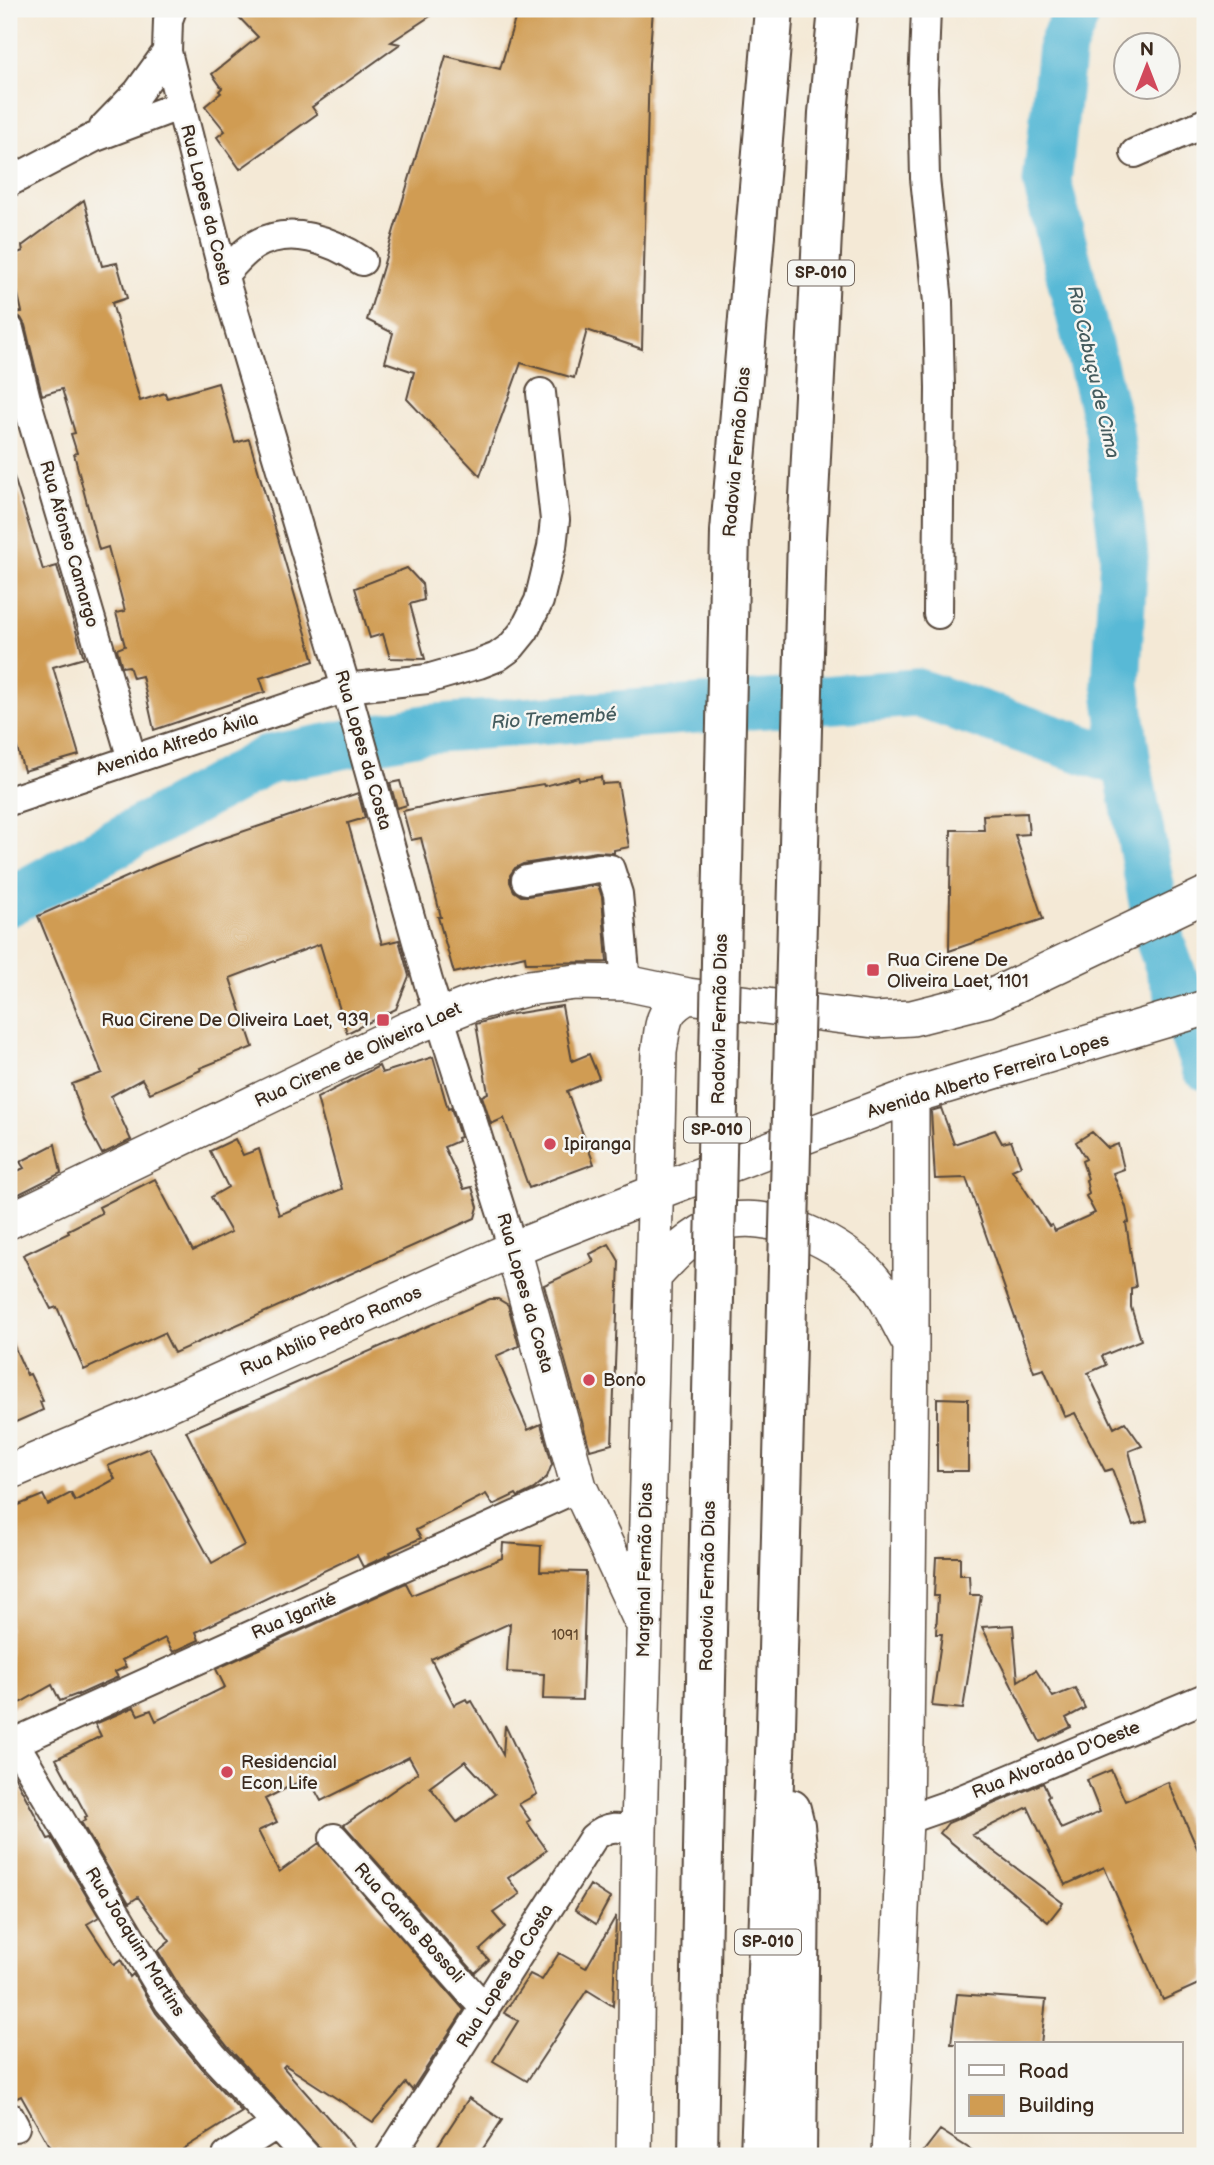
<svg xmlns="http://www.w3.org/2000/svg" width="1214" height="2165" viewBox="0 0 1214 2165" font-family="'Balsamiq Sans',sans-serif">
	<rect width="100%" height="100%" fill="#f6f6f2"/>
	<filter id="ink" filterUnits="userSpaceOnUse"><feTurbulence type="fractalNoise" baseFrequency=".0143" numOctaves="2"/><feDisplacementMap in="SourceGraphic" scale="14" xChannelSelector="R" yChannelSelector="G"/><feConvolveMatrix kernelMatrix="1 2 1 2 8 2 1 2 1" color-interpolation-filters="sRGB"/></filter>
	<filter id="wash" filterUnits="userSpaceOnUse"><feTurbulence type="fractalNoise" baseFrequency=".00686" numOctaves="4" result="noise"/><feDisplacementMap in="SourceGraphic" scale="28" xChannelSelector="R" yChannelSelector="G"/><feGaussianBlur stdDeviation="1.57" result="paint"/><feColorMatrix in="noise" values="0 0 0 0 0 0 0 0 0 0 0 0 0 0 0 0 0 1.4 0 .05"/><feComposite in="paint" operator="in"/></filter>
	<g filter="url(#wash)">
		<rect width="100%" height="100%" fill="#f4e9d6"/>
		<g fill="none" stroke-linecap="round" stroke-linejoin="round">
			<!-- river -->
			<path stroke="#58b9d6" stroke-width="49" d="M1078,9l-16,38 -15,135 62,247 15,127 -8,127 11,81 34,180 44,122
				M9,902l260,-143 156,-30 492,-36 210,71"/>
		</g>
		<g id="blocks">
			<!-- building -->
			<path fill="#d09c52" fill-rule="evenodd" d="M231,9h210l-50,33 9,2 -88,63 5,7 -77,55 -23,-32 8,-6 -20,-25 16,-13 -2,-2 3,-3 -10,-14 46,-37z
				M518,9h135l-4,54 -7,286 -55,-19 -13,48 -53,-15 -41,113 -73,-77 7,-27 -29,-10 8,-29 -26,-13 79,-264 54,13z
				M84,200l18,66 15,-3 10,35 -15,5 28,98 25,-8 2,5 51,-15 17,60 14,-4 65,222 -54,17 5,14 -111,38 -12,-54 -9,2 -4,-12 -7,1 -5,-18 8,-3 -9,-33 9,-2 -17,-64 -9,3 -25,-96 3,-1 -6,-19 4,-1 -13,-44 -20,6 -17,-70 -4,-7 -7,-5 8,-1 -13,-56 14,-5 -1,-5z
				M14,477l29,93 14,-4 27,92 -31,9 26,88 -55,16 -10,-33 -5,1v-261z
				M407,568l15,16 2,16 -14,4 15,55 -35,-1 -7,-24 -13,4 -15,-50z
				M578,777l1,3 22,-3 1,7 16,-1 11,64 -15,3v3l-18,-1 -73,12 -8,4 -5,7v7l4,9 7,5h7l70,-11 4,12 5,65 -81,1 -1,-7 -71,17 -16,-56h3l-20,-79 -10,2 -8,-29 74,-16 66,-11 1,2z
				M400,781l7,24 -10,3 -7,-25z
				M358,793l7,25 -17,5 34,121 17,-4 10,36 -13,33 -49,24 -27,-89 -90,34 23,69 -53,21 1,2 -51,23 -8,-14 -31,17 20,44 -29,14 -18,-34 -12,-36 30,-11 -64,-157 116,-51 55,-22z
				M1027,813l2,21 -14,1 28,84 -94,32 2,-121h33l-1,-15z
				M562,1006l10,55 17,-7 10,24 -32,13 27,73 -65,24 -25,-70 -13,6 -9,-28 6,-3 -12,-69 31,-9z
				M433,1057l15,52 3,-1 9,29 -3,1 1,3 -14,6 20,42 8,-2 6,20 -3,11 -301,135 -10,-20 -80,37 -27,-63 -6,2 -28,-54 46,-22 -1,-3 34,-17 -3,-6 56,-28 38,72 38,-19 -20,-35 17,-10 -18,-36 25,-12 8,16 16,-6 20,66 63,-26 -25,-91 62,-32 3,7z
				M941,1108l13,36 41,-14 7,13 9,-2 10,25 -9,4 37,56 3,-1 3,6 40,-18 -9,-17 3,-2 -3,-14 2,-1 -6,-18 4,-2 -10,-17 16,-10 16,16 10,-4 6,25 -11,4 13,34 3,15 -3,1 10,64 -5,1v19l10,33 -39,16 4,9 -18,8 26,55 11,-6 17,24 -13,5 18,70 -14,4 -21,-56 -7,2 -30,-58 -10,4 -21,-48 -10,3 -68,-194 -31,1 -4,-68z
				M55,1144l6,29 -52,26v-24l15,-7 -4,-6z
				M609,1244l10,17 -7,183 -22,6 -46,-165 50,-23 -4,-8z
				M490,1299h8l10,6 11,41 -23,10 32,74 13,-6 11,40 -5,13 -13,12 -16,8 -2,-3 -23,11 -7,-11 -70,36 5,8 -31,14 1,2 -28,13 -6,-12 -161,77 3,8 -26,12 -8,-14 -43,22 4,7 -11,5 3,5 -40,18v-1l-18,7 -8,-16 -43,24v-200l34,-14 5,10 23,-12 4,8 40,-22 -7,-13 41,-18 63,115 32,-18 -58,-114z
				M9,1335l18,40 3,-1 13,27 -3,1 3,8 -34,15z
				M937,1398l31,1v72h-31z
				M503,1543l38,3 -1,25 46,1 -4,128 -39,-1 1,-25 -37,-2 3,-49 -79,36 23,46 12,-6 2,4 4,-2 31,54 2,-30 32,69 -18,10 11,16 -3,2 20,28 -39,28 12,16 -27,19 12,14 -25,23 9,10 -14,13 -131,-148 74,-52 -9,-16 -88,44 -13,-24 -43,22 12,23 -19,9 21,41 40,-29 145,167 -52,80 -6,-7 -33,39 -88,-57 -2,2 79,89h-35l-100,-110 -44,-54 -25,-41 12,-10 -32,-44 -9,6 -48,-81 5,-2 -1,-3 2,-1 -31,-57 45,-23 -6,-12 39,-17 4,8 13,-5 5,11 69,-34 -9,-18 190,-86 6,12 90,-37zM465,1761l30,33 -38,28 -27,-35z
				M936,1557h24v18h9l1,20h11l-18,114 -31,-3 10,-72h-6l2,-38h-4z
				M1013,1625l5,56 18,-11 17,27 22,-9 10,20 -19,10 5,9 -31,15 -58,-115z
				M9,1766l39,73 4,-1 47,79 -12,7 27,41 7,-5 9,17 3,-3 23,39 45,55 41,44 -59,37 4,7h-122l-6,-8 -6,5 -32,-57 -8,4 -4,-1z
				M1111,1770l14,31 43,-19 37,84v115l-42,19 -59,-133 -39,18 -37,-78 -56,28 91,68 -15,19 -108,-89 8,-10 95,-40 6,13 -2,2 14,31 39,-17 -13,-32z
				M590,1885l20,13 -14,26 -21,-14z
				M616,1916l-3,90 -26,-16 -60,91 -34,-20 25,-40 -14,-8 26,-39 12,6 17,-27 27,15z
				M957,1994l89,6 -5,44h-90z
				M469,2098l33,22 -24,36h-47z
				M940,2130l41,26h-61z"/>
		</g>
	</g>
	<g filter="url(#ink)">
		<use href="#blocks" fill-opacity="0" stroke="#57473a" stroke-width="2"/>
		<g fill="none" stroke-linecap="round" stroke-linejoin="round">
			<!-- minor casing -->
			<g stroke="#57473a" stroke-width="32">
				<path id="minor" d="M172,9l-4,11 -1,32 60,236 119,400 82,293 85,268
					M926,9l-3,79 2,90 13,124 2,86 -2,226
					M104,127l34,-35 29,-40
					M1135,153l70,-30
					M9,182l84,-44 88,-33
					M223,275c10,-10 20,-23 32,-30 35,-20 76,-5 107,16
					M9,329l17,70 106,360
					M9,801l337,-113 81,-9 52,-15 18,-7 14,-10 13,-16 15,-30 13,-54 3,-27 -14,-127
					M526,880l73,-12 11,1 8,25 8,89
					M14,1742l155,260 45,55 92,99
					M9,1745l570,-258
					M905,1820l43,-15 257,-107
					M334,1838l151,171
					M9,2116l6,11
					M227,2156l49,-31
					M390,2156l203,-318c15,-14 27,-11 46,-7"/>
			</g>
			<!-- major casing -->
			<g stroke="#57473a" stroke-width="38">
				<path id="major" d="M9,1221l397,-191 65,-26 57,-16 48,-6 50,1 62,13 186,24 38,-2 75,-19 218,-104
					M513,1249l66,238 61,131
					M653,1277c19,-21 38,-42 66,-53 48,-18 127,19 157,59 13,18 23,41 34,60
					M9,1472l139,-59 365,-164 141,-56 257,-97 294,-88
					M634,2156l5,-325 20,-779c5,-29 1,-41 29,-56
					M890,2156l15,-336 6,-474v-250"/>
			</g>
			<!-- highway casing -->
			<g stroke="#57473a" stroke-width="42">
				<path id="highway" d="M730,532l44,-523
					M807,537l21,-424 10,-104
					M791,1809l4,16 5,53 -3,278
					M698,2156l7,-428
					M760,2156l16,-429"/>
			</g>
			<!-- minor -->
			<use href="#minor" stroke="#fff" stroke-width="28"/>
			<!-- major -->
			<use href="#major" stroke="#fff" stroke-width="35"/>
			<!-- highway -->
			<use href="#highway" stroke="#fff" stroke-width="38"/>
			<!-- highway-bridge casing -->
			<g stroke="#57473a" stroke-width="42" stroke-linecap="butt">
				<path id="highway-bridge" d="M776,1727l31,-1190
					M705,1728l25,-1196"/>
			</g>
			<!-- highway-bridge -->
			<use href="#highway-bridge" stroke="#fff" stroke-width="38"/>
		</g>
	</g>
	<!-- markers -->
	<g fill="#d1495b" stroke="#f6f6f2" stroke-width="2.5">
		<rect x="866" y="963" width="14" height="14" rx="3.5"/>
		<rect x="376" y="1013" width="14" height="14" rx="3.5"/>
		<circle cx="550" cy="1144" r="7"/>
		<circle cx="589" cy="1380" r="7"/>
		<circle cx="227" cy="1772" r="7"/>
	</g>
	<g text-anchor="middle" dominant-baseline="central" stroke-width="5" stroke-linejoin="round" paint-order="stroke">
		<!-- number labels -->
		<g font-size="14" fill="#60462b">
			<text x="565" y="1635">1091</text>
		</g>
		<!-- shield labels -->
		<g fill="#f6f6f2" stroke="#73675e" stroke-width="2">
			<rect x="788" y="260.5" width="66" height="25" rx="5"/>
			<rect x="684" y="1117.5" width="66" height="25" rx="5"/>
			<rect x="735" y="1929.5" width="66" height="25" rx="5"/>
		</g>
		<g font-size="16" font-weight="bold" fill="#3b2a1e">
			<text x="821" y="273">SP-010</text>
			<text x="717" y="1130">SP-010</text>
			<text x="768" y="1942">SP-010</text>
		</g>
		<!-- street labels -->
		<g font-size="18" fill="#3b2a1e" stroke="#f6f6f2">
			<text transform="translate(206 205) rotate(76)">Rua Lopes da Costa</text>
			<text transform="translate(737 452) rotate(-85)">Rodovia Fernão Dias</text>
			<text transform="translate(69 544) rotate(74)">Rua Afonso Camargo</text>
			<text transform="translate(177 744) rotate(-18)">Avenida Alfredo Ávila</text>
			<text transform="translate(363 750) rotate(74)">Rua Lopes da Costa</text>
			<text transform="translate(720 1019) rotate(-89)">Rodovia Fernão Dias</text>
			<text transform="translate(358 1055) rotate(-25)">Rua Cirene de Oliveira Laet</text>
			<text transform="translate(988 1076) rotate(-17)">Avenida Alberto Ferreira Lopes</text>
			<text transform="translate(525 1293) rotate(74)">Rua Lopes da Costa</text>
			<text transform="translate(331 1331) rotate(-24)">Rua Abílio Pedro Ramos</text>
			<text transform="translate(645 1570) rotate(-89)">Marginal Fernão Dias</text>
			<text transform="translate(708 1586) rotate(-89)">Rodovia Fernão Dias</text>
			<text transform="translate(294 1616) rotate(-24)">Rua Igarité</text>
			<text transform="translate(1056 1760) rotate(-22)">Rua Alvorada D'Oeste</text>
			<text transform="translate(409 1923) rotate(48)">Rua Carlos Bossoli</text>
			<text transform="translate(135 1942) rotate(58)">Rua Joaquim Martins</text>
			<text transform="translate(505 1976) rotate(-58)">Rua Lopes da Costa</text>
		</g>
		<!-- poi labels -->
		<g font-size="18" fill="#3b2a1e" stroke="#f6f6f2" text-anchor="start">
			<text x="887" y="960">Rua Cirene De<tspan x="887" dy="21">Oliveira Laet, 1101</tspan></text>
			<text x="369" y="1020" text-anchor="end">Rua Cirene De Oliveira Laet, 939</text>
			<text x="564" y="1144">Ipiranga</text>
			<text x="603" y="1380">Bono</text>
			<text x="241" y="1762">Residencial<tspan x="241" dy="21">Econ Life</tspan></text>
		</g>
		<!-- water labels -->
		<g font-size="19" font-style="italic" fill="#455c5e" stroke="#f6f6f2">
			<text transform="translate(1093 372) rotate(77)">Rio Cabuçu de Cima</text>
			<text transform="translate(554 719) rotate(-4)">Rio Tremembé</text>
		</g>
	</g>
	<!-- margin -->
	<rect width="1214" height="2165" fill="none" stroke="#f6f6f2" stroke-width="35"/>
	<!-- legend -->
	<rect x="955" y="2042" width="228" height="91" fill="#f6f6f2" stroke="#aba49d" stroke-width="2"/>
	<rect x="969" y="2065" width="35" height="10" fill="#ffffff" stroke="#aba49d" stroke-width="2"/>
	<text x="1018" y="2078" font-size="21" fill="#3b2a1e">Road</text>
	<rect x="969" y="2095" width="35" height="21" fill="#d09c52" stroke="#aba49d" stroke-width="2"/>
	<text x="1018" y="2112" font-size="21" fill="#3b2a1e">Building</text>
	<!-- north arrow -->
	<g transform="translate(1147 66)"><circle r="33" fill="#f6f6f2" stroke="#aba49d" stroke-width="2"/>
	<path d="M0-5L12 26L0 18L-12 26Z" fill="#d1495b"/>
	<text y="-10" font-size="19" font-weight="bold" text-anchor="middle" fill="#3b2a1e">N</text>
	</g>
</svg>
